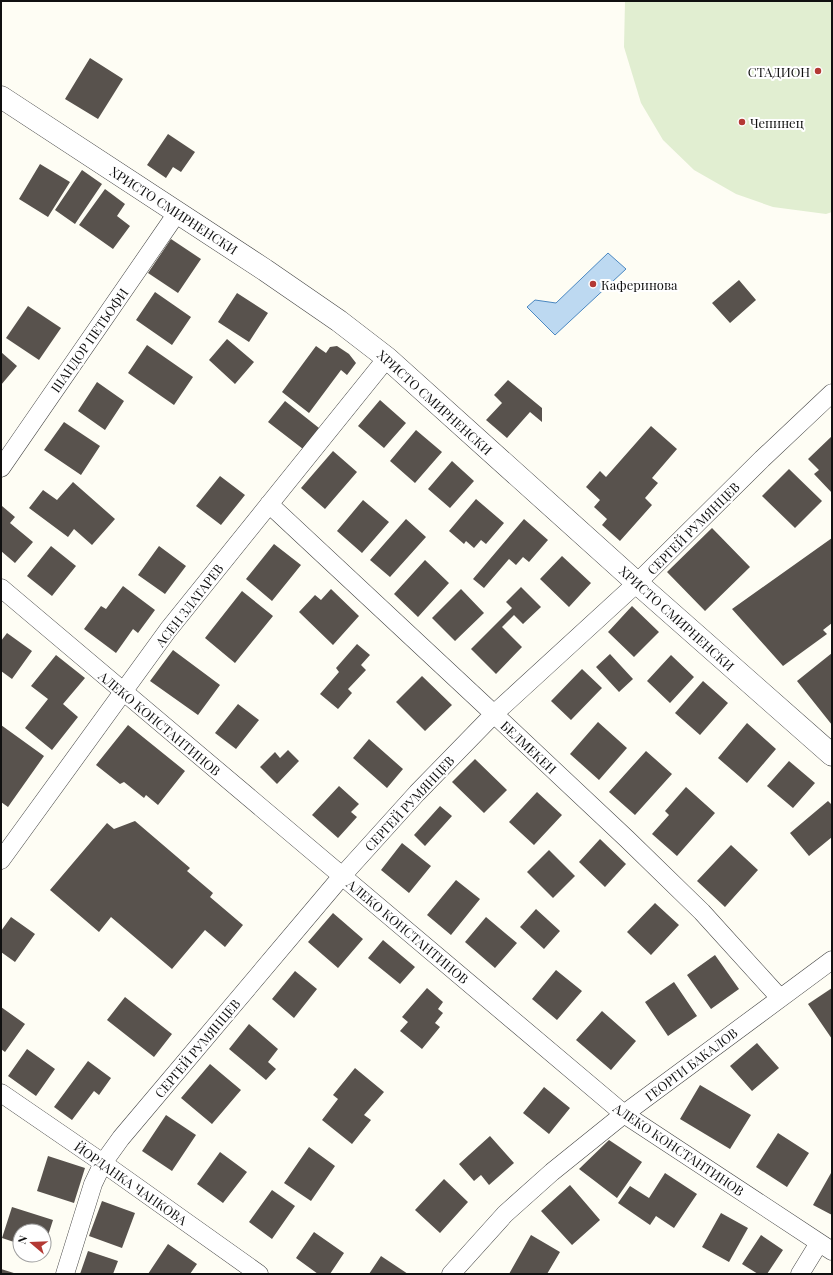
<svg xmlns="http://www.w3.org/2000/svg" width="833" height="1275" viewBox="0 0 833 1275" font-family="'Playfair Display',serif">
	<rect width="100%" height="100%" fill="#fefdf4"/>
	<!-- pitch -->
	<path fill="#e1eed1" d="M625,1h207v211l-6,2 -53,-7 -37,-13 -42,-24 -31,-30 -22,-37 -17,-56z"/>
	<!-- water -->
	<path fill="#bdd9f1" stroke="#4b88c1" d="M608,253l18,16 -71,66 -28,-28 8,-7 21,3z"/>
	<!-- building -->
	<path fill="#58524d" d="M90,58l33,21 -25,40 -33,-20z
		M168,134l27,18 -14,20 -8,-5 -7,11 -19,-13z
		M40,164l30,18 -22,35 -29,-18z
		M82,170l20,14 -27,40 -20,-14z
		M105,189l20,15 -8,12 13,10 -17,23 -34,-24z
		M171,239l30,20 -23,34 -30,-20z
		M739,280l17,20 -26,23 -18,-20z
		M155,292l36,25 -19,28 -36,-25z
		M237,293l31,20 -19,29 -31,-20z
		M28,306l33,22 -22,32 -33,-22z
		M227,339l27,23 -19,22 -26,-24z
		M147,345l46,32 -19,28 -46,-32z
		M316,346l10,7 4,-6 7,-1 12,8 7,9 -9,12 -6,-5 -32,43 -27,-21z
		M1,352l16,14 -16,19z
		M508,380l34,28v14l-12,-10 -23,26 -21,-18 16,-17 -8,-8z
		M97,382l27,19 -19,29 -27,-19z
		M380,400l26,23 -22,25 -26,-22z
		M285,401l34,27 -16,21 -35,-27z
		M64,422l36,24 -19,29 -37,-25z
		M651,426l26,23 -25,29 6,5 -13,15 7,7 -32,36 -18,-16 5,-6 -13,-12 6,-7 -14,-13 14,-16 6,6z
		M416,430l26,22 -27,31 -25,-22z
		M832,436v57l-18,-19 5,-4 -11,-11z
		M333,451l24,21 -32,37 -24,-21z
		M452,461l22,20 -24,27 -22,-19z
		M789,469l33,32 -27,27 -33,-32z
		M220,476l25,19 -24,30 -25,-19z
		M73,482l42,37 -23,26 -18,-16 -6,8 -39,-29 14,-18 14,10z
		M476,499l28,24 -18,21 -5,-4 -7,8 -8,-7 -2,3 -15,-13z
		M363,500l26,22 -27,31 -25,-22z
		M2,506l13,11 -5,6 23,19 -18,21 -14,-12z
		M406,519l20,18 -36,40 -20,-17z
		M524,519l24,21 -19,22 -6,-5 -7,8 -7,-6 -25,29 -11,-9z
		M712,528l38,39 -45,44 -38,-39z
		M832,538v85l-9,7 4,4 -44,32 -51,-57z
		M274,544l27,21 -29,36 -26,-22z
		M51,546l25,20 -24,30 -25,-20z
		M159,546l27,20 -21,28 -27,-19z
		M562,556l29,27 -22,24 -29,-28z
		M425,560l24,23 -31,34 -24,-23z
		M123,586l32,24 -17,23 -5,-4 -17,24 -32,-24 17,-23 5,3z
		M521,587l20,20 -18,17 -9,-9 -12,12 20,20 -26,27 -25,-25 41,-41 -6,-6z
		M331,589l28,27 -26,29 -34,-33 16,-17 6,5z
		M461,589l23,24 -29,28 -23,-23z
		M242,591l31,25 -38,47 -30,-25z
		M632,606l27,26 -25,25 -26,-25z
		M7,633l25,18 -20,28 -11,-8v-30z
		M357,644l13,11 -9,10 5,5 -18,19 4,4 -14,16 -18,-15 19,-22 -3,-4z
		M173,650l47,35 -22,30 -48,-34z
		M832,653v72l-35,-44z
		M610,654l23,25 -14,13 -23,-25z
		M56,655l29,23 -22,26 15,13 -26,33 -27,-22 23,-29 -17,-13z
		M671,655l23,22 -24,26 -23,-22z
		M582,669l20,19 -31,32 -20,-19z
		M422,676l30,29 -27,26 -29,-29z
		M703,681l25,22 -28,32 -25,-22z
		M238,704l21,16 -23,29 -21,-16z
		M598,722l29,26 -28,32 -29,-26z
		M747,723l29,26 -29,34 -29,-25z
		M1,725l43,31 -36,51 -7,-5z
		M128,725l57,46 -27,34 -12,-10 -2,3 -20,-16 -4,2 -24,-19z
		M369,739l34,30 -16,19 -34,-30z
		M288,750l11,11 -22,23 -17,-17 15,-15 5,6z
		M646,751l26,23 -37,41 -26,-23z
		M475,759l32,31 -23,23 -32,-31z
		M789,761l26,22 -22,25 -26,-22z
		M339,786l20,18 -8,8 6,5 -19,21 -26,-23z
		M686,787l29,26 -38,43 -25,-22 17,-19 -4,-4z
		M537,792l25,23 -28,30 -25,-23z
		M828,801l4,4v32l-23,19 -19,-23z
		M440,806l12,10 -27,30 -11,-11z
		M135,821l55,47 -3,3 26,22 -3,4 33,28 -18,22 -20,-17 -33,39 -61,-52 -12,15 -49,-42 57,-67 7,6z
		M600,839l26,25 -21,23 -26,-25z
		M402,843l29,23 -22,27 -28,-23z
		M731,845l27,25 -33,37 -28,-26z
		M549,850l26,26 -22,22 -26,-26z
		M456,880l24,19 -29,36 -24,-20z
		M655,903l24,22 -28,30 -24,-23z
		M536,909l24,22 -16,18 -24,-22z
		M333,913l30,26 -25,29 -30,-26z
		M11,917l24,17 -20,28 -14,-10v-21z
		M486,917l31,26 -22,25 -30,-26z
		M383,940l32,27 -15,17 -32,-26z
		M715,955l24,34 -28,20 -24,-34z
		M556,970l26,21 -25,29 -25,-21z
		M295,971l22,18 -23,29 -22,-19z
		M674,982l23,34 -29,20 -23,-34z
		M427,988l16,14 -5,7 5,4 -8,10 5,4 -18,22 -22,-18 8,-9 -6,-5z
		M832,988v51l-24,-35z
		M125,997l47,37 -18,23 -47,-37z
		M1,1007l24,17 -20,28 -4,-3z
		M602,1011l34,30 -25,29 -35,-30z
		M249,1024l29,25 -10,13 8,7 -10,11 -37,-31z
		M757,1043l22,25 -27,23 -22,-25z
		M27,1049l28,20 -19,27 -28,-20z
		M88,1061l23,17 -12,17 -5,-4 -22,29 -18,-13z
		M210,1064l31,26 -29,34 -31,-26z
		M355,1068l29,24 -20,23 7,5 -19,24 -30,-24 16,-21 -5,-4z
		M700,1085l51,30 -21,34 -50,-30z
		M544,1087l26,21 -21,26 -26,-21z
		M166,1115l30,20 -24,36 -30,-20z
		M778,1133l31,20 -22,34 -31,-20z
		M490,1136l24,27 -25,22 -8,-10 -7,6 -15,-17z
		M609,1140l33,22 -25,36 -38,-29z
		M309,1147l26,19 -24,35 -27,-18z
		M220,1152l27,20 -24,31 -26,-19z
		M48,1156l37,12 -11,35 -37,-12z
		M665,1173l32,21 -23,34 -18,-12 -6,9 -32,-22 12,-17 19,12z
		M831,1173l1,1v41l-19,-10z
		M444,1179l24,23 -28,31 -25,-23z
		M570,1185l30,35 -28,25 -31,-34z
		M272,1190l23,16 -23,33 -23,-17z
		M102,1201l33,12 -13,35 -33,-12z
		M12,1207l41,13 -9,28v-17h-24v13l-18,-6z
		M721,1213l27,15 -19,34 -27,-15z
		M314,1232l30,21 -14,21h-12l-22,-16z
		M531,1235l29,17 -13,22h-38z
		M761,1235l22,15 -16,24h-9l-16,-10z
		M168,1244l29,20 -7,10h-42z
		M88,1251l30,10 -5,13h-33z
		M381,1256l27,18h-39z
		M1,1269l16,5h-16z"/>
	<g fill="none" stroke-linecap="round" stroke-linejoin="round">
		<!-- minor casing -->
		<g stroke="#434343" stroke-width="19">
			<path id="minor" d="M1,468l176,-255
				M269,504l225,210 133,125 75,73 78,86
				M1,588l623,526 208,137
				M1,860l167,-230 219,-272
				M1,1093l102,70 156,111
				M65,1274l28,-90 10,-21 18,-25 221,-262 75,-83 77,-79 143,-131 125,-124 70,-66
				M451,1274l54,-60 47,-42 72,-58 208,-154
				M800,1274l19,-31"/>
		</g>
		<!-- tertiary casing -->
		<g stroke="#434343" stroke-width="23">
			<path id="tertiary" d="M1,97l264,173 74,51 48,37 250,225 195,172"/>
		</g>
		<!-- minor -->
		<use href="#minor" stroke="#fff" stroke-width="18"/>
		<!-- tertiary -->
		<use href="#tertiary" stroke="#fff" stroke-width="22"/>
	</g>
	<!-- markers -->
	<g fill="#b43934" stroke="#fff" stroke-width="1.5">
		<circle cx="818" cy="71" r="4"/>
		<circle cx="742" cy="122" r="4"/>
		<circle cx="593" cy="284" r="4"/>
	</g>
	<g text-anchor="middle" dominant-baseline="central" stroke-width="4" stroke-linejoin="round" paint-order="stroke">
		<!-- poi labels -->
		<g font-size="13" fill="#101010" stroke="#fff" text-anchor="start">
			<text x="810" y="71" text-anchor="end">СТАДИОН</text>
			<text x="750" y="122">Чепинец</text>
			<text x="601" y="284">Каферинова</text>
		</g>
		<!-- street labels -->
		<g font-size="13" fill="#101010" stroke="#fff">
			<text transform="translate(174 210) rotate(33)">ХРИСТО СМИРНЕНСКИ</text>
			<text transform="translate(89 340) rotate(-55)">ШАНДОР ПЕТЬОФИ</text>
			<text transform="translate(435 402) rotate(42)">ХРИСТО СМИРНЕНСКИ</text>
			<text transform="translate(693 528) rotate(-45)">СЕРГЕЙ РУМЯНЦЕВ</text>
			<text transform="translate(189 605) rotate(-52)">АСЕН ЗЛАТАРЕВ</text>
			<text transform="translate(677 618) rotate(42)">ХРИСТО СМИРНЕНСКИ</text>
			<text transform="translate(160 723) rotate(40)">АЛЕКО КОНСТАНТИНОВ</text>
			<text transform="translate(529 747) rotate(43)">БЕЛМЕКЕН</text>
			<text transform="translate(409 803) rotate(-47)">СЕРГЕЙ РУМЯНЦЕВ</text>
			<text transform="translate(408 931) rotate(40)">АЛЕКО КОНСТАНТИНОВ</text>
			<text transform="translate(197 1048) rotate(-50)">СЕРГЕЙ РУМЯНЦЕВ</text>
			<text transform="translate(691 1064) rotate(-37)">ГЕОРГИ БАКАЛОВ</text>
			<text transform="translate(679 1149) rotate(34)">АЛЕКО КОНСТАНТИНОВ</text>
			<text transform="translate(131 1183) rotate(35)">ЙОРДАНКА ЧАНКОВА</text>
		</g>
	</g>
	<!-- border -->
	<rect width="833" height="1275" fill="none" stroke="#101010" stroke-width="4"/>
	<!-- north arrow -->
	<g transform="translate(32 1243) rotate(289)"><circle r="19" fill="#ffffff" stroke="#9f9f9f"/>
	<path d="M0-3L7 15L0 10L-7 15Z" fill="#b43934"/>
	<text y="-6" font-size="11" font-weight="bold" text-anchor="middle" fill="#101010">N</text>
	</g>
</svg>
